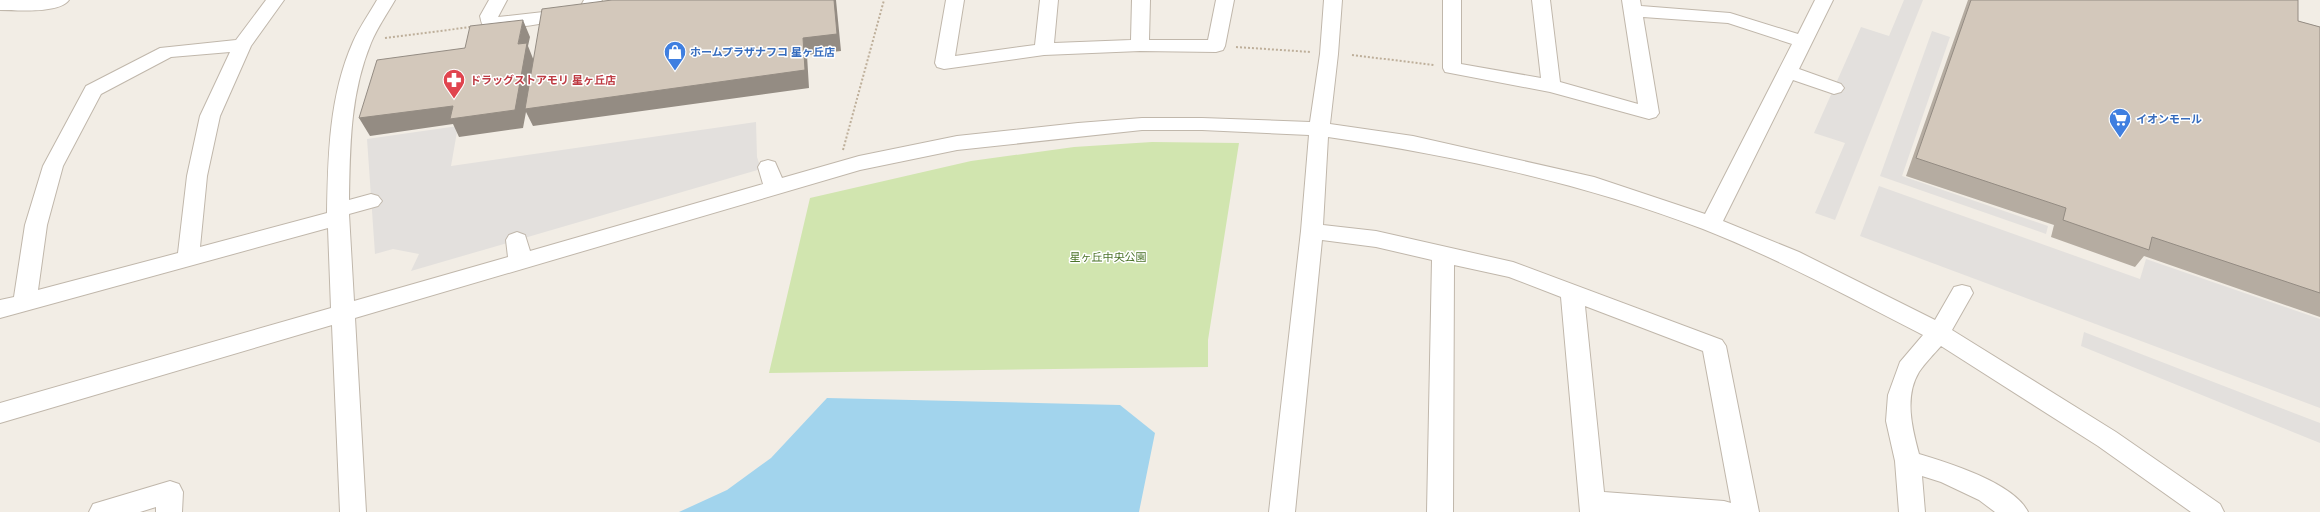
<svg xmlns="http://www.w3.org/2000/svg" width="2320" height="512" viewBox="0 0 2320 512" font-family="'Nunito Sans','Noto Sans JP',sans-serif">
	<rect width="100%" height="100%" fill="#f2ede5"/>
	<!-- green -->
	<path fill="#d1e5af" d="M1152,142l87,1 -31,197v27l-439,6 41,-175 161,-37 103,-14z"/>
	<!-- parking -->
	<path fill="#e3e0dd" d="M1904,0h19l-88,220 -20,-7 30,-70 -31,-10 47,-106 28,9z
		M1932,31l18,6 -48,139 146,50 -2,8 -166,-58z
		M756,122l1,35 4,12 -350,102 8,-17 -26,-5 -18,5 -8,-115 91,-13 -7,40z
		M1879,186l261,93 6,-20 174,60v89l-460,-172z
		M2084,332l236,91v20l-239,-97z"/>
	<!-- water -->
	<path fill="#a2d4ed" d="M827,398l293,7 35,28 -16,79h-460l48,-22 44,-32z"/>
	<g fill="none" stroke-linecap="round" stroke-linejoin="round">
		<!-- minor casing -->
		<g stroke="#c0b7ab" stroke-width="2">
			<path id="minor" d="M0,0h69c-10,14 -53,10 -69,10z
				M266,0h18l-33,46 -31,70 -13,60 -7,71 127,-34c1,-57 2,-117 26,-171 6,-14 16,-28 24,-42h18c-8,14 -18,28 -24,43 -21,51 -21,103 -22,157l22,-6 7,2 4,5 -4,5 -29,8 5,87 154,-44 -2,-17 3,-5 8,-3 8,3 5,16 233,-67 -5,-17 3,-5 7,-2 7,2 7,16 77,-22 98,-20 121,-13 64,-5h60l108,4 10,-68 4,-54h18l-4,54 -8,70 83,12 181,41 111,37 87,-170 -64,-21 -85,-6 16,96 -3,4 -7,2 -99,-27 -105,-20 -2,-4v-68h18v64l80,14 -9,-78h18l10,82 78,22 -16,-104h18l1,6 89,7 68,21 17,-34h18l-34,69 42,15 3,4 -3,4 -7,2 -41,-14 -70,141 76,31 136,68 19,-33 8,-2 8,2 3,6 -21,37 164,102 104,72 4,8h-33l-93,-66 -157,-100c-7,8 -16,17 -22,26 -15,25 -7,56 0,82 30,9 95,29 109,58h-33l-16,-12 -38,-18 -19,-6 3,36h-26l-4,-51 -9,-40 2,-26 12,-33 23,-27c-72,-37 -144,-76 -220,-106 -120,-46 -247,-73 -375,-92l-5,88 53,6 137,31 209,78 4,6 33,166h-179l-19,-215 -52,-20 -55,-12 -1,247h-26l5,-252 -56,-13 -54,-7 -27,272h-26l32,-281 8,-96 -107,-5h-60l-185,20 -97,20 -505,148 11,194h-26l-8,-187 -332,98v-20l331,-95 -3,-80 -328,90v-18l14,-3 11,-72 18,-59 43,-80 74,-38 76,-8zM230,52l-30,64 -13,60 -9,77 -140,37 9,-65 16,-59 38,-72 70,-37zM1585,306l118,45 28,152 -7,-2 -120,-9z
				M489,0h18l-9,17 72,-8 6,1 3,4 -3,4 -6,1c-16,2 -75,15 -87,6 -2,-2 -2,-6 -3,-9z
				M584,0h18l-9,15h-12l-3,-4z
				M946,0h18l-9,56 80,-11 5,-45h18l-4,43 77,-3 1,-40h18l-1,40h59l8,-40h18l-9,46 -2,4 -7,2 -76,-1 -96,4 -100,14 -7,-2 -2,-4z
				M170,481l9,3 4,8 -1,20h-26v-5l-16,5h-51l4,-8z"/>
		</g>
		<!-- path -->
		<path stroke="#beaf9a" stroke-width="2" stroke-dasharray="2 2" stroke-linecap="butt" d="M385,38l86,-11
			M1236,47l75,5
			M1352,55l82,10
			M843,150l41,-150"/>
		<!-- minor -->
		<use href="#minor" fill="#fff" fill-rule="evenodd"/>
	</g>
	<!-- wall -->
	<path fill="#b5aca1" d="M1968,0h330v21l22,6v290l-176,-61 -9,11 -84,-30 3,-12 -148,-49z"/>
	<!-- shaded-wall -->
	<path fill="#948c83" d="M834,0h2l5,51 -34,4 2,33 -276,38 -7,-14 -3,16 -64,9 -6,-13 -83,12 -11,-18 159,-74 5,-24 7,17 -2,9 6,15 269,-23z"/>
	<!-- building -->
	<path fill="#d3c8bb" stroke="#948c83" d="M612,0h222l3,34 -34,4 2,32 -280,39 17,-100z
		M1971,0h327v21l22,6v266l-168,-56 -3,13 -86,-30 3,-12 -150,-50z
		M523,20l-5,24 9,-1 -12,67 -65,9 3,-13 -94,12 18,-58 88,-12 5,-22z"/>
	<!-- icons -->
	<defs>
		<g id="shop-pin" transform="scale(1.15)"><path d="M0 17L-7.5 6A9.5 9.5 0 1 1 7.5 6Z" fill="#3f7fe0" stroke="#fff"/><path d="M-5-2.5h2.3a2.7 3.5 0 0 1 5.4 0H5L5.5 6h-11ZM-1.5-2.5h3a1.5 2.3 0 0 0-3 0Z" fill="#fff"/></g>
		<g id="pharmacy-pin" transform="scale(1.15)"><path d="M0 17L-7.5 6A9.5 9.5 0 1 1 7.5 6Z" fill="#e0444e" stroke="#fff"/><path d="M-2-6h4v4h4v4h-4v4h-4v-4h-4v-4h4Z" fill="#fff"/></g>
		<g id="supermarket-pin" transform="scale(1.15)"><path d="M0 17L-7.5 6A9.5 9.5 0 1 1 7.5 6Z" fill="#3f7fe0" stroke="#fff"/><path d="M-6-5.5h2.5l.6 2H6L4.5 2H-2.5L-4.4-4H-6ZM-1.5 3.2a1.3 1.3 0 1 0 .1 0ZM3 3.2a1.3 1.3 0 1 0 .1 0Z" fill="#fff"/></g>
	</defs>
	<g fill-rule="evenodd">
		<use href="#shop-pin" x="675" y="52"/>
		<use href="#pharmacy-pin" x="454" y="80"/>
		<use href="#supermarket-pin" x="2120" y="119"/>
	</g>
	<g text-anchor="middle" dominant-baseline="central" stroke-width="3" stroke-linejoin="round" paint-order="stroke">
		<!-- shop labels -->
		<g font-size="11" font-weight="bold" fill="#366cbe" stroke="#fff" text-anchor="start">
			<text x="690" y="52">ホームプラザナフコ 星ヶ丘店</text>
			<text x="2136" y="119">イオンモール</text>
		</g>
		<!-- health labels -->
		<g font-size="11" font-weight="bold" fill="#be3a42" stroke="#fff" text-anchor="start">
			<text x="470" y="80">ドラッグストアモリ 星ヶ丘店</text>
		</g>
		<!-- park labels -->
		<g font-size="11" fill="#4b732a" stroke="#fff">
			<text x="1108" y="257">星ヶ丘中央公園</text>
		</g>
	</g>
</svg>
